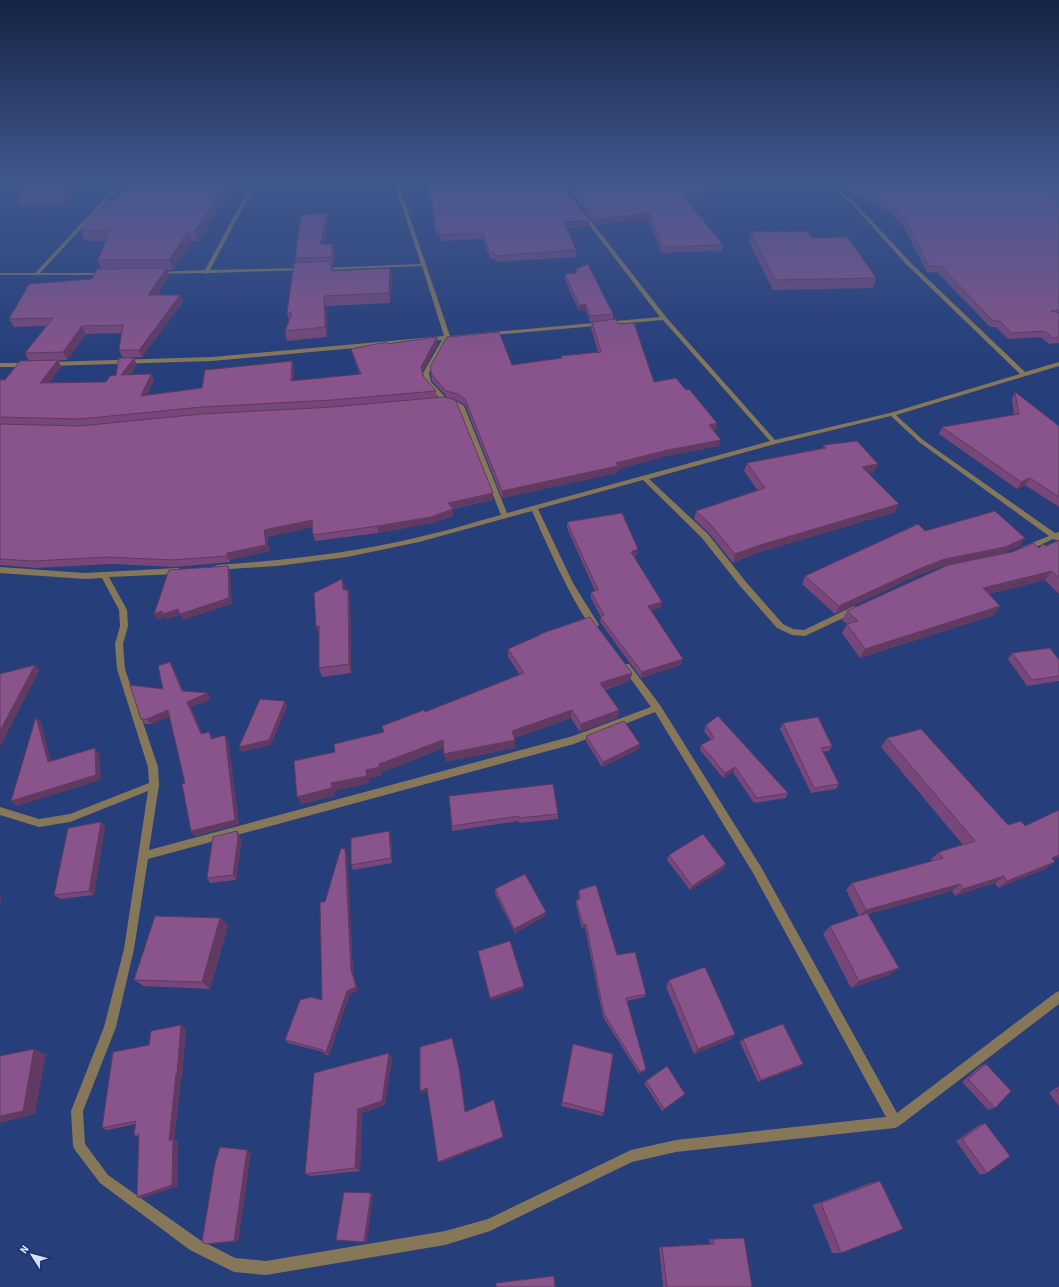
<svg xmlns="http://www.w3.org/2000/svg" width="1059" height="1287" viewBox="0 0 1059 1287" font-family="'Source Sans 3',sans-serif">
	<rect width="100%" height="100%" fill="#263e7a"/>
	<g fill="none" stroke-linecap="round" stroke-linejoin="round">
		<!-- minor -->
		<path fill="#867758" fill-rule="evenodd" d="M123,179h4l-87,94h67v2h-107v-2h35z
			M254,179h4l-48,91 93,-2h2v2l-97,3 -2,1 -2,-1 -47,1v-1l2,-1 46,-2z
			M393,179h4l53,157 210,-19 -80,-104 4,-1 82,105 109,123 115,-27 130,-39 -114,-110 -53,-59 -31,-26h4l29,24 55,59 115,110 34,-10v4l-163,49 27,25 132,93 4,-1v9l-6,-2 -25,12h-6l-1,-2 1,-2 27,-11 -130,-94 -28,-26 -116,28 -126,35 59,55 38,48 37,42 10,5 11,1 48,-23 3,-1 4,3 -1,2 -53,25 -13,-1 -15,-7 -37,-42 -38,-48 -59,-58 -105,29 35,74 26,42 -4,3c-14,-5 -55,-99 -63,-117l-113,31 -72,15 -70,9 -62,4 -1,-2 1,-2 3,-1c67,-5 135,-12 201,-28 28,-6 55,-15 82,-22l-43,-108 -4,-3 -12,-3 -17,-19 -2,-9 19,-33 -230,21 -163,5 -3,-2 3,-2 163,-5 232,-21 -22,-70 -99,4 -2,-1 2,-1 98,-4zM663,320l107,121 -263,72 -43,-107 -6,-4 -11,-3 -16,-17 -2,-9 19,-34z
			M0,363h27l3,2 -3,2h-27z
			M0,567l85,6 93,-5 4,3 -4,3 -69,3 18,33 1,16 -5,18 2,25 33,98 1,18 -10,65 424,-114 78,-29 -28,-39 -1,-2 1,-2h6l31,41 101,162 136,246 158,-120 4,-2v13l-160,122 -4,2 -219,24 -44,10 -142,69 -45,14 -179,30 -32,-3 -44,-22 -90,-67 -25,-33 -2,-4 -2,-35 33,-84 20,-78 24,-158 -78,31 -31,5 -39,-12v-8l39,12 31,-5 79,-31 -1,-16 -31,-98 -2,-25 5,-18 -1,-16 -17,-32 -17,1 -85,-6zM655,712l98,161 133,244 -210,23 -45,10 -143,69 -43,12 -179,30 -31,-3 -35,-18 -92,-65 -23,-31 -2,-33 33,-84 18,-78 14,-90 426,-115z"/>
	</g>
	<!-- wall -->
	<path fill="#764778" d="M34,179h50l-19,25 -45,2 -4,-8z
		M132,179h106l-19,30v2l-21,30h-6l-19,29h-6l2,6 -12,19 26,7 -41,55 -19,1 -4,-8 3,-17 -36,1 -19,26 -38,1 -4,-8 21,-27 -32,1 -5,-8 83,-40 9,-10 -3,-9 8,-19h-21l-5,-11 35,-30z
		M561,179h165l2,1 -2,6 -39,14 36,45 -1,6 -61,2 -12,-34 -53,6 -26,-34v-5h-3z
		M835,179h224v164l-10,1 -8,-7 -33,2 -12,-12h-6l-52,-54 -11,-1 -24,-46 -12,-13 -40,-21z
		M428,180l161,40v6l-23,2 10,22v7l-80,5 -1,-3h-5l-7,-20 -42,2 -1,-7 -4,1z
		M328,222l-4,22 11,8 -1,13h-2l1,6 57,-3 2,10 -2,25 -64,3 1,31 -40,4 -2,-10 4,-11 -2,-7 9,-50 -1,-5z
		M751,232l61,6 64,40 -3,10 -100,2 -24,-48z
		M576,269l37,45v6l5,4 36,58 32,8 31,33 -1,7h-3l6,16 -52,10 -49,13 -1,4 -115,25 -37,-93 -7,-4 -4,-2 39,101 -41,9 1,7 -21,7 -54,10 -63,8 -2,-6 -1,-8 -45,10 2,14 -39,9v2l-55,5 -63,-3 -75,4 -37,-3v-141l83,1 -83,-1v-44h5l53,-20 3,7 -12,16 57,-1 10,-7 21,-10 -7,10 21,-1 3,6 -7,15 55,-7 90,-27 2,7 -1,13 67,-6 -7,-19 -2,-7 37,-5h50l-16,28 1,4 13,15 1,6h10l-15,-16 -2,-14 82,-2 49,-7v-2l37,-4 -7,-24 1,-6h-2l-4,-12 -7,1 -14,-31v-6l11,-1z
		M1015,392l44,34v81l-34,-22 -8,4 -78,-55 3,-7 72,-12 -2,-16z
		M824,445l50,27 -6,1 27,39 -138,41 -24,10 -24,-30 -15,-14 2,-8 62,-20 -14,-20 3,-8 76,-15z
		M567,522l70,33 -3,2 27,51 -10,2 30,55 -40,13 -41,-56 1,-5 -10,-19v-6l4,-1 -28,-63z
		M925,531l100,7 -5,8 -80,21 -24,9 -81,38 -33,-30 3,-8z
		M1059,540v54l-14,-14 -56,14 11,12 -6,9 -134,43 -18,-25 5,-9 -5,-4 5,-9 192,-63 7,-2z
		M342,579l3,11h3l2,9 1,74 -29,4 -3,-9v-32l-3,-10z
		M540,634l92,39 -2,8 -25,9 14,20 -1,8 -38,14 -9,-14 -57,20 1,10 -69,14 -2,-14 -62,24v3l-13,3v5l-35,8 1,5 -34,8 34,-52 49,-19 -2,-7 43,-14 95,-37 -12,-18v-8l32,-13z
		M1012,653l47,7v21l-32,5 -19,-27z
		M173,668l10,23 24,2 4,6 -20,8 11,27 7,-2 4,6 15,3 11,83 -44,12 -4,-5 -6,-48 -16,-67 -18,8h-6l-4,-5 22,-30z
		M783,723l49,23 -3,5 -6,1 16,32 -3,5 -25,4 -31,-64z
		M706,725l82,68 -2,5 -32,5 -21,-31 -10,6 -23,-28 1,-5 10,-5 -7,-9z
		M586,736l53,13 -37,18 -16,-26z
		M887,738l121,87 45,35 -8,9 -47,19 -3,-5 -40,13 -3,-5 -84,23 31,54 -10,7 -38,13 -28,-54 7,-8 29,-10 -13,-26 6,-7 80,-22 -1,-2 8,-7 24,-7 -82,-98z
		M449,796l109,18v5l-39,4v-2l-67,10z
		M101,822l4,5 -11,68 -34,4 -6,-4z
		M237,831l3,5 1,7 -5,37 -26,3 -3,-5z
		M391,836l1,27 -39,7 -2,-5z
		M347,853l6,121 5,16 -8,4 -21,61h-3l-3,-3 -35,-9 -3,-3 37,-40 3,-98z
		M669,855l55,14 -34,21 -23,-30z
		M495,889l51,23 -1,4 -30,17 -20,-39z
		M579,890l38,65 29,39 -2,3 -17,4 18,70 -6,3 -36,-57 -18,-89 -3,1 -6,-25v-4l3,-1 -1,-5z
		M220,918l8,8 -18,63 -66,-3 -10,-6z
		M669,980l66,54 -6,6 -35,14 -28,-67z
		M186,1028l-4,48 -1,1 -7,63 4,1v45l-36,12 -3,-61 -5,-2 1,-11 -27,6 -6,-2 47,-83z
		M743,1039l60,25 -4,3 -41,15 -18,-40z
		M573,1044l31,69 -2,3 -41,-10z
		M392,1058l-7,47 -23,8 -2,58 -49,5 -6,-2z
		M986,1064l9,44 -7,2 -26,-28 18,-16z
		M646,1081l39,13 -23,17 -18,-28z
		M1059,1086v20l-10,-13z
		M985,1123l2,50 -7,2 -24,-34 23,-16z
		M251,1152l-13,89 -27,3h-5z
		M880,1181l-39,72h-9l-19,-48 57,-22z
		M709,1239h4l39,48h-89l-4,-40 51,-3z"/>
	<!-- shaded-wall -->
	<path fill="#603a61" d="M75,179h9l-19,25 -4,-8z
		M229,179h9l-19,30v2l-21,30 -3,-10z
		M577,179h35l-45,7v-6z
		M728,180l-2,6 -44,16 1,-6z
		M327,213l1,9 -6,31 -2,-9z
		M650,213l-1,6 -53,6v-6z
		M589,220v6l-26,2 1,-6z
		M188,231l4,10 -19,29 -4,-10z
		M333,244l2,8 -1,13 -2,-8z
		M331,261l2,10h-2z
		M167,268l2,8 -17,27 -4,-8z
		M390,268l2,10 -2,25 -1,-10z
		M180,295l3,7 -41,55 -3,-7z
		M324,296l2,10 1,31 -2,-10z
		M586,304v6l-7,1v-6z
		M82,326l4,8 -19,26 -4,-8z
		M437,337l1,7 -16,29 -1,-6z
		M134,358l3,7 -13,17 -3,-7z
		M58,360l3,7 -17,23 -4,-7z
		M292,361l2,7 -1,19 -2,-6z
		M151,374l3,6 -10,22 -3,-6z
		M717,423l-1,7 -8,2 1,-7z
		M721,440l-2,6 -52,10 -49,13 -1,4 -115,25v-7l114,-28 52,-13z
		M878,464l-4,8 -16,3 4,-8z
		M1030,478l-5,7 -8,4 4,-7z
		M493,493v7l-44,9 -1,-6z
		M899,504l-4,8 -138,41 -24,10 2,-9 25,-9z
		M453,509v7l-21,7 -54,10 -1,-7z
		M312,520l2,7 -47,10 2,14 -39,9v2l-3,-6v-3l37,-23z
		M1025,538l-5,8 -20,9 -60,12 -24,9 -81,38 4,-8 82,-38 24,-9z
		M638,549l-1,6 -7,3 1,-6z
		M228,566l2,6 2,32 -49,16 -3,-5 -14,4 -1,-2 -8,3 -3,-6z
		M1052,571l-7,9 -69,17 7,-9z
		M342,579l3,9 1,11 -3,-9z
		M348,590l2,9 1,74 -2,-9z
		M662,602l-1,6 -14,4 1,-6z
		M1000,606l-6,9 -134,43 5,-9z
		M316,626h3v10z
		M683,659l-2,6 -40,13 1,-6z
		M170,662l3,6 13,28 -4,-5z
		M35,665l5,5 -40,77v-16z
		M632,673l-2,8 -31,10 1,-8z
		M207,693l4,6 -20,8 14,33 -4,-6 -14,-32z
		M285,701l2,6 -16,38 -29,7 -3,-5z
		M168,710l4,6 -21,8 -4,-5z
		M572,710l-1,8 -58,21 -1,-8z
		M619,710l-1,8 -38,14 1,-8z
		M36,717l5,5 12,46 -5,-6z
		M209,732l3,5 2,7 -3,-5z
		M225,735l3,6 11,83 -44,12 -4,-5z
		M443,740l1,8 -62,24v3l-13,3v5l-35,8 1,5 -34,8 -4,-7 69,-27 13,-6z
		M515,740v8l-69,14 -2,-8z
		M640,744l-1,5 -37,18 1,-5z
		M95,748l4,5 2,27 -84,26 -6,-5z
		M735,767l-2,5 -10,6 2,-5z
		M101,822l4,5 -11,68 -5,-4z
		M237,831l3,5 1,7 -5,37 -3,-5z
		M389,831l2,5 1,27 -1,-5z
		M345,849l2,4 6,121 5,16 -8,4 -21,61 -3,-3 25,-82z
		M1059,855v2l-17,9 10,-8z
		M1055,862l-10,7 -47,19 9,-7z
		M726,864l-2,5 -34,21 2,-4z
		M1004,876l-9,7 -40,13 8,-7z
		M960,884l-8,7 -93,25 7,-6z
		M0,893l2,9 -2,1z
		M546,912l-1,4 -30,17 -1,-4z
		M220,918l8,8 -18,63 -8,-7z
		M586,924l-1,4 -3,1 1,-4z
		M899,968l-10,7 -38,13 8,-7z
		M524,986v3l-33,12 -1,-3z
		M181,1025l5,3 -4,48 -1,1 -7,63 4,1v45l-36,12 -5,-1 32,-56z
		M735,1034l-6,6 -35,14 4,-5z
		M452,1038l8,33 6,42 -1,-1z
		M34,1049l12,5 -11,60 -35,9v-7z
		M389,1053l3,5 -7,47 -23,8 -2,58 -5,-3 3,-59z
		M803,1064l-4,3 -41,15 3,-2z
		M646,1069l-1,2 -6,3 1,-2z
		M427,1088l2,3 -8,2 -1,-2z
		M503,1137v1l-63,25 -2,-1z
		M247,1150l4,2 -13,89h-4z
		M371,1193l2,1 -6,48h-3z"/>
	<!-- building -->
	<path fill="#89538b" stroke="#603a61" d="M34,179h41l-14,17 -45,2z
		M132,179h97l-15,22h2l-21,30h-7l-19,29h-71l12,-30h-30l29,-30h6z
		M435,179h123l31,41 -25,2 12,28 -81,6 -1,-4 -4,1 -7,-20 -43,2 -1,-7h-3l-8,-48z
		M566,179h11l-10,1z
		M606,179h120l2,1 -45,16 40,49 -61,2 -12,-34 -54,6 -26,-34z
		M844,179h177l38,19v112l-8,1 8,2v24l-6,1 -8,-7 -34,2 -11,-12h-7l-52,-55h-12l-24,-46 -12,-13 -40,-21z
		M1032,179h27v14z
		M327,213l-7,31h13l-1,13 -37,1 6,-43z
		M806,231l6,7 36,-1 28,41 -101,2 -24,-48z
		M331,261v10l59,-3 -1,25 -65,3 1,31 -40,4 7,-18h-5l7,-50z
		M588,264l25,50 -23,2 -4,-12 -7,1 -14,-31 12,-1 -1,-4z
		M167,268l-19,27h32l-41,55h-20l4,-25 -41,1 -19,26 -38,1 28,-35 -44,1 20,-35 63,-5 5,-10z
		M616,319l2,5 16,-1 20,59 22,-4 10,12 3,-1 28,34 -8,2 12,15 -53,10 -52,13 2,3 -116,25 -37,-92 -7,-5 -12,-3 -14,-16 -2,-8 17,-30 52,-5 13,33 50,-7 -1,-2 40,-4 -9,-30z
		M437,337l-16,30 2,9 13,15 -104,9 -130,7 -122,12 -80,-2v-37h5l15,-19 38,-1 -18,23 66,-1 4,-6 6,-1 3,-17h15l-13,17 30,-1 -10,22 61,-8 3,-18 87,-9 -1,20 70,-7 -10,-25 36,-7v2z
		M1015,392l44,34v71l-29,-19 -9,4 -79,-55 77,-13z
		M443,397l10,2 3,2 37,92 -45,10 5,6 -22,8 -54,9 -64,9 -1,-15 -48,10 2,15 -39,8v3l-56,4 -63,-3 -75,4 -33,-2v-135l80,2 122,-12 131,-7z
		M857,441l21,23 -16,3 37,37 -139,41 -25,9 -24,-29 -15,-14 69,-23 -18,-25 79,-15 -2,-3z
		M995,511l30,27 -20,9 -60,12 -24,9 -82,38 -34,-30 113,-52 7,7z
		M622,513l16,36 -7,3 31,50 -14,4 35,53 -41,13 -42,-55 4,-2 -13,-23 7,-2 -31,-68z
		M1059,540v38l-7,-7 -69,17 17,18 -135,43 -18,-25 11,-3 -11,-10 101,-46 64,-13 21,-9 6,5 4,-4 3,2z
		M228,566l1,32 -49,16 -2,-5 -15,5 -1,-3 -8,3 15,-44z
		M342,579l1,11h5l1,74 -30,4v-42h-3l-2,-33z
		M590,617l42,56 -32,10 19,27 -38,14 -9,-14 -60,21 3,9 -71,14 -1,-14 -64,24 1,3 -14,3 1,6 -36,7 1,5 -35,9 -3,-36 41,-9 -1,-8 50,-12 -2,-6 42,-16 1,2 99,-39 -16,-24 32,-14v-1z
		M1050,648l9,12v16l-27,4 -20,-27z
		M170,662l12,29 25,2 -20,9 14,32 8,-2 2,7 14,-4 10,85 -44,11 -9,-47 3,-1 -17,-73 -21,9h-6l-11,-34 33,4 -5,-23z
		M35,665l-35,66v-57z
		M260,699l25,2 -16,39 -30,7z
		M718,716l70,77 -31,5 -22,-31 -10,6 -24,-28 13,-7 -8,-13z
		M36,717l12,45 47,-14 1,27 -85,26z
		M818,717l14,29 -11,2 18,36 -25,4 -31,-65z
		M624,721l16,23 -37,18 -17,-26z
		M921,729l87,96 13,-4 4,5 34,-16v45l-7,3 3,4 -48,19 -3,-5 -41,13 -3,-5 -94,26 -14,-27 91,-25 -4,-6 36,-11 -88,-103z
		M553,784l5,30 -39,4v-2l-67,10 -3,-30z
		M101,822l-12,69 -35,4 14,-67z
		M237,831l1,7 -5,37 -26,3 6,-41z
		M389,831l2,27 -40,7v-27z
		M703,834l23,30 -34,22 -23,-31z
		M341,848l4,1 6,121 5,17 -9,4 -21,61h-3v-2l-38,-10 15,-40 11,-3 11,3 -2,-98h5z
		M525,874l21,38 -32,17 -19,-40z
		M596,885l21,70 18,-3 11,42 -20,4 20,71 -6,3 -36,-58 -18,-90 -3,1 -7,-25 4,-1 -1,-9z
		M867,913l32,55 -40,13 -29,-55z
		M155,916l65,2 -18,64 -68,-2z
		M510,941l14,45 -34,12 -12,-47z
		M705,967l30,67 -37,15 -29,-69z
		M783,1024l20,40 -42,16 -18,-41z
		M181,1025l-4,49h-1l-7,67 4,-2 -1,46 -35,12 2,-63 -5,1 2,-14 -34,7 11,-76 36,-7 2,-14z
		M452,1038l7,30 6,44 29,-12 9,37 -65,25 -11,-74 -7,3v-44z
		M573,1044l40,10 -9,59 -42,-11z
		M34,1049l-11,62 -23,5v-60z
		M389,1053l-7,48 -24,8 -3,59 -50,6 9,-101z
		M986,1064l25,27 -16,17 -27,-29z
		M667,1066l18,28 -21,15 -18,-28z
		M1059,1089v6l-3,-4z
		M985,1123l25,33 -23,17 -25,-34z
		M220,1147l27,3 -13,91 -28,3 -4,-2 13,-79z
		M880,1181l23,48 -62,24 -20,-50z
		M344,1192l27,1 -7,49 -28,-2z
		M744,1238l8,49h-85l-5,-40 52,-3 -1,-5z
		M554,1276l1,11h-59v-4z"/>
	<!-- sky -->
	<linearGradient id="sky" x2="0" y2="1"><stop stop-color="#152243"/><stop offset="0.5" stop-color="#41588d"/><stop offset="1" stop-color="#41588d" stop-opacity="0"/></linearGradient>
	<rect width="1059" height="359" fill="url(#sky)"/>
	<!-- north arrow -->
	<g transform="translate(32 1255) rotate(306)" stroke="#1c326e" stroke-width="3" paint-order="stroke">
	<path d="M0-3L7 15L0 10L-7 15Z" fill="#d4e2ff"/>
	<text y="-6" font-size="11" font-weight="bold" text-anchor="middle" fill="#d4e2ff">N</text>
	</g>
</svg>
